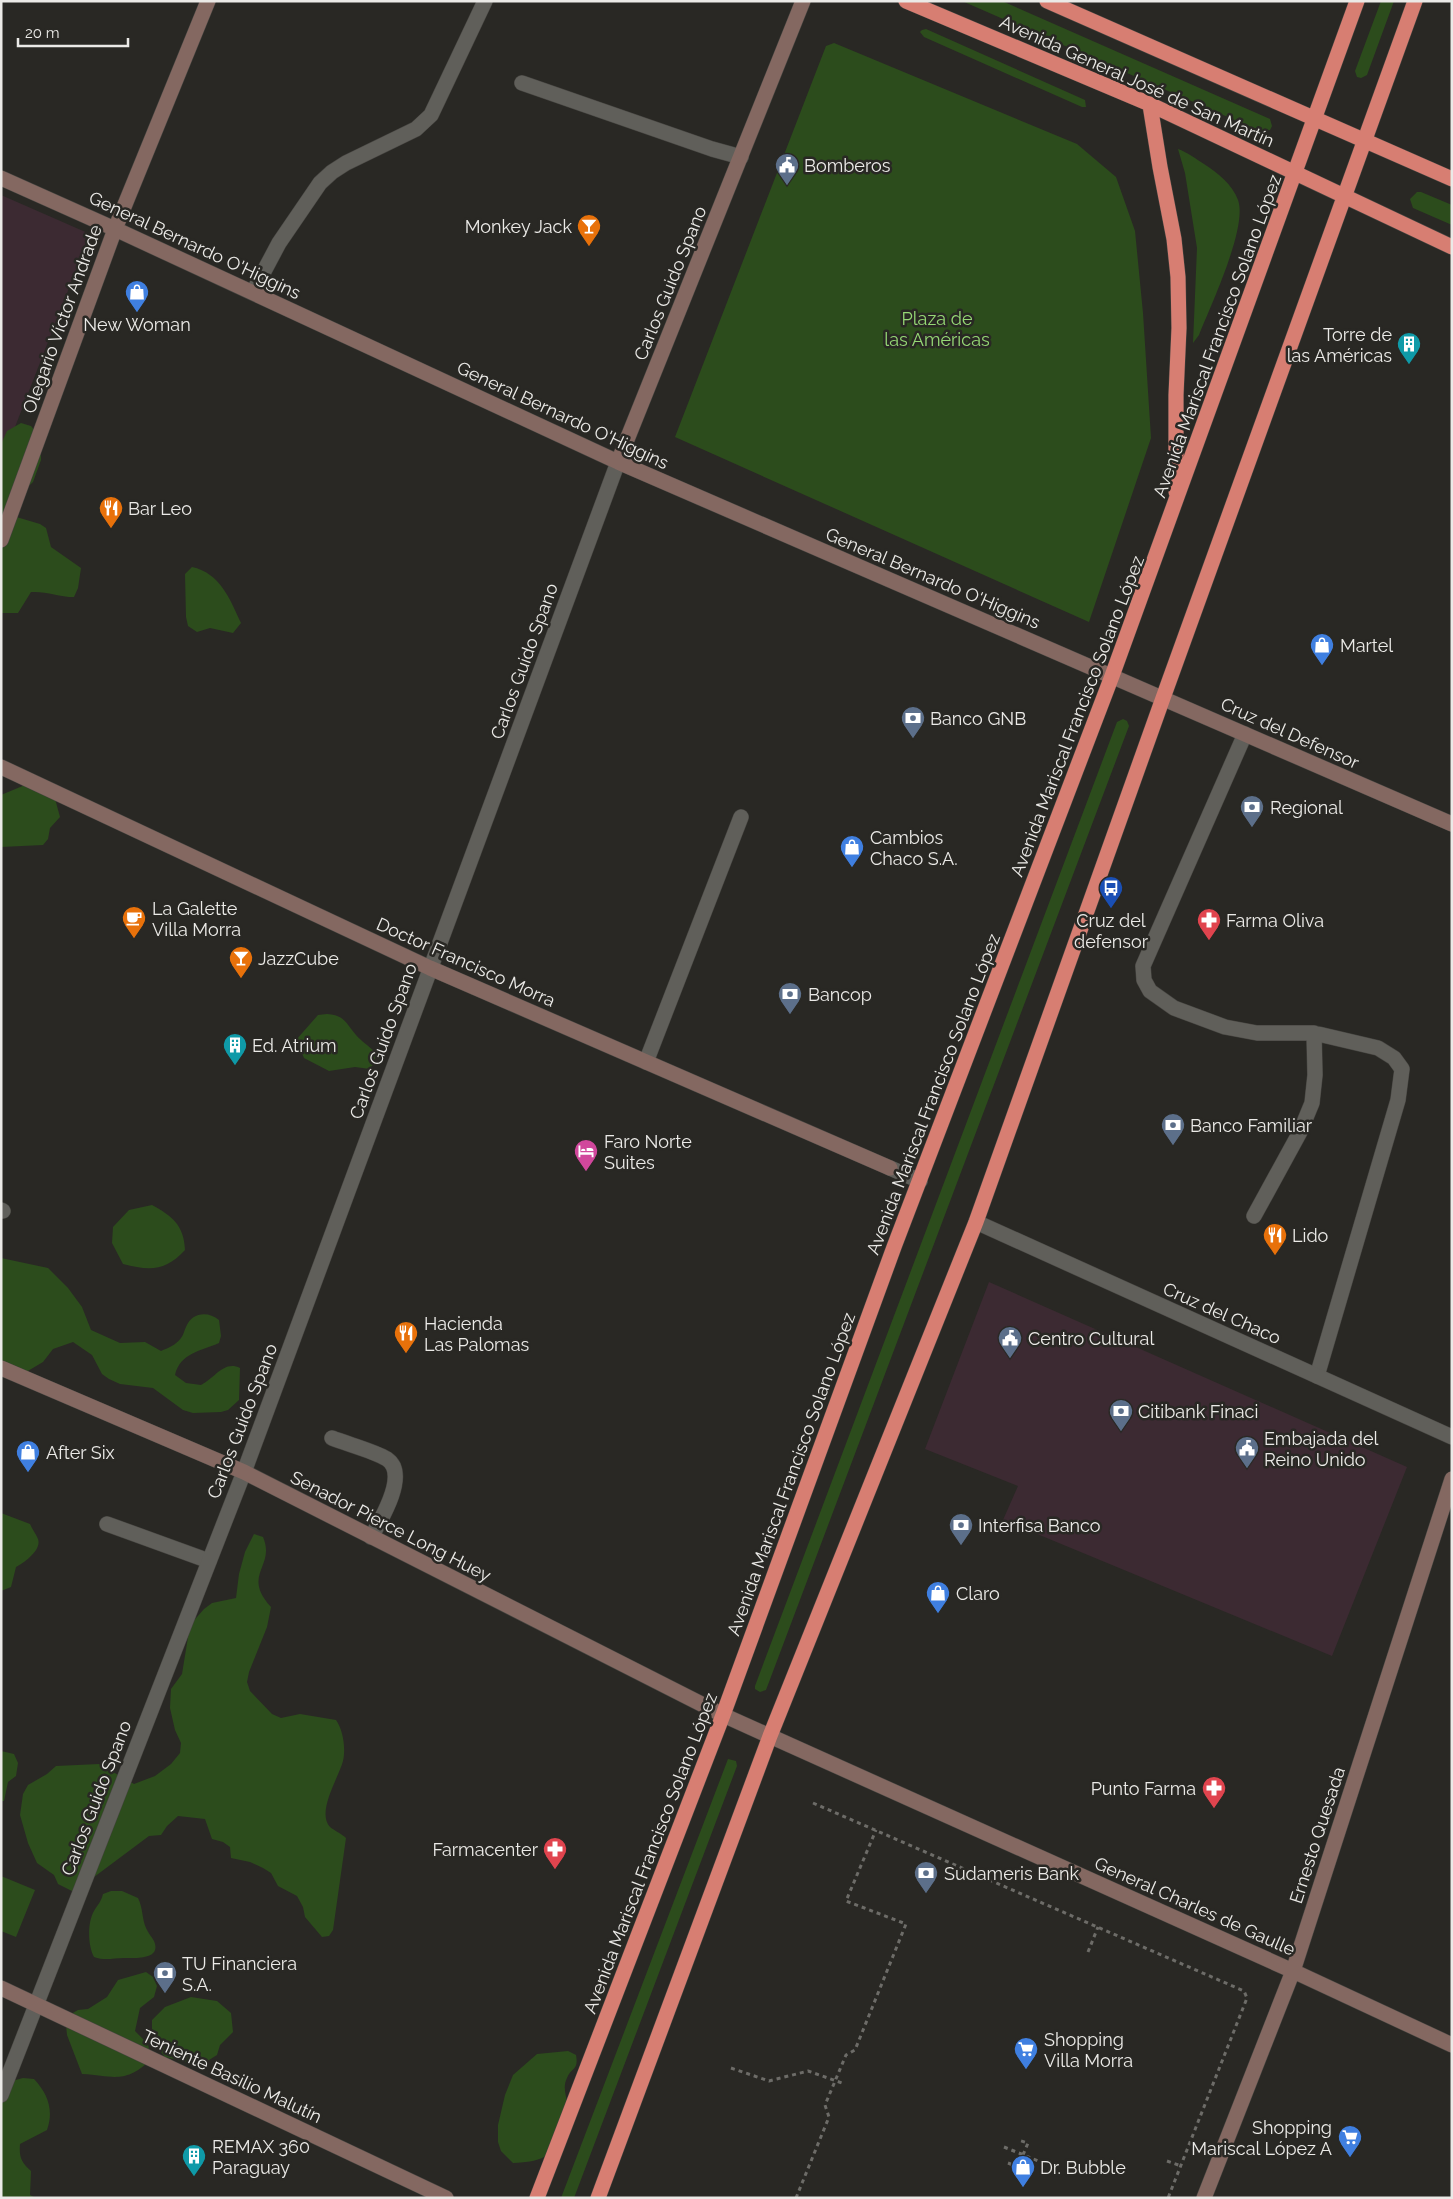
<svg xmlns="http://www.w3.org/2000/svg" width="1453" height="2199" viewBox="0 0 1453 2199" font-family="Raleway,sans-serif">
	<rect width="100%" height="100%" fill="#292824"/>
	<!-- commercial -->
	<path fill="#3c2a32" d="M1,195l89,39 -89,229z
		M989,1282l418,185 -75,189 -329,-136 15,-34 -93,-37z"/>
	<!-- green -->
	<path fill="#2c4c1c" d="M962,1h40l268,118 2,7 -2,4 -8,2z
		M1381,1h13l-27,74 -6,3 -4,-1 -2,-6z
		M926,29l159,71 1,7h-4l-158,-70 -4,-5 2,-2z
		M834,43l243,101 39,33 19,54 8,82 8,125 -62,184 -414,-185 151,-391z
		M1178,149c9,3 18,10 26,15 14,9 28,20 34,36 10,27 -28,107 -39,135l-6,8 4,-95 -12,-75z
		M1417,192h4l31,13v20l-39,-17 -3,-9z
		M21,423l10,3 10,12v22l-8,22 -21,20 1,14 27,8 6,4 5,19 30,21 -3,20 -4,9c-15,0 -28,-6 -43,-5l-13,21h-17v-169l6,-13z
		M192,567c28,6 38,32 49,56l-8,10 -23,-5 -13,4 -9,-6 -2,-9 -1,-43z
		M1123,719l4,2 2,5 -363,964 -6,2 -5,-3v-3l362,-964z
		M25,785l29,10 6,22 -10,11 -2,11 -5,6 -42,2v-52z
		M327,1014c17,1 19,9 29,21 5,6 13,11 19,17v10l-5,7 -15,-2 -26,4 -25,-13 -8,-18 22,-25z
		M152,1205c20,11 32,20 33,45 -19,21 -35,21 -62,14l-11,-21 1,-16 16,-17z
		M1,1258l47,10 20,20 14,19 9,23 29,13 25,-1 16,9c7,-3 15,-6 20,-13 3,-4 3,-7 5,-11 6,-15 22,-16 33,-7l2,16 -2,7c-18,8 -39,10 -44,32l11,8 15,2c14,-7 23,-25 39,-17l-1,32 -11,10 -7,2 -28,1 -10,-3 -30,-22 -33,-4 -11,-5 -7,-5 -10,-19 -19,-13 -20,7 -10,13 -22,13 -20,1z
		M1,1513l29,11c2,5 6,10 8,15 4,11 -14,24 -22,28l-5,20 -10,4z
		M254,1534l9,3c13,30 -22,37 8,70l-4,20 -18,45 -2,10 3,9 22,23 9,4 19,-4 36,6c7,10 10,28 7,41 -4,16 -27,51 -13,66 5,4 12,7 16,11l-13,92 -4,6 -7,1 -17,-20 -2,-10 -6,-11 -19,-10 -7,-13 -8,-5 -13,-6 -19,-4 -1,-11 -7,-5 -11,-3 -7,-20 -27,-3 -11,10 -6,9 -12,1 -75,56 -16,-8 -4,-9 -17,-12 -9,-20 -8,-28 3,-21 5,-9 19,-11 9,-8 43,-2 35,20 21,-8 16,-12 9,-11 1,-10 -6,-13 -5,-22 1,-19 11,-15 8,-49 14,-16 8,-6 24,-5 3,-24 6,-22z
		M1,1751l13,3 4,9 -2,13 -8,6 -4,19h-3z
		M728,1759l8,2 1,5 -163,432h-13z
		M1,1876l34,14 -19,47 -15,-6z
		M111,1891h11l16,7c5,10 4,21 8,30 2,5 6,9 8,13 8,19 -19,17 -30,17 -11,0 -19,3 -30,-1 -6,-11 -7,-34 0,-46 4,-7 7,-9 9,-17z
		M146,1972l7,5 4,9 -3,11 -14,11 -5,23 13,13 3,16c-27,24 -36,16 -69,14l-15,-39 -1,-10 5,-11 7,-4 10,-1 19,-12 11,-17z
		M191,1997l26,4 14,12 2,19 -13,13 -3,10 -16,10c-13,-1 -24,-6 -36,-8l-13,-16v-21l13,-13z
		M568,2051l8,4c3,16 -5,12 -9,23 -5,10 0,18 0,27 -1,12 -13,36 -17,48 -11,9 -23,9 -37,10l-12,-12 -3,-9v-17l7,-30 8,-20 24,-21z
		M23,2078l11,1c14,15 20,31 13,51l-27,14c-1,13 1,18 11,27l-1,24 6,3h-35v-114z"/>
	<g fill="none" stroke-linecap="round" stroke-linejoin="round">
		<!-- lane casing -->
		<g stroke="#464541" stroke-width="16">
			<path id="lane" d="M522,83l190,66 29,8
				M253,292l26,-49 41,-60 12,-11 14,-9 70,-34 15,-14 54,-114
				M1245,734l-102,232 1,14 6,11 24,17 51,19 32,6h57l64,15 16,10 8,11 -4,31 -81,276
				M646,1062l95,-245
				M1,1210l2,1
				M1254,1216l46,-84 12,-29 3,-28 -1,-42
				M332,1438c15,6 42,13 55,21 22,15 -6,61 -16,78
				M107,1524l102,37"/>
		</g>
		<!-- street casing -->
		<g stroke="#464541" stroke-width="16">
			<path id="street" d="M890,1168l30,13
				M976,1222l476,215
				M1,2095l243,-623 374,-1010"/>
		</g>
		<!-- secondary casing -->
		<g stroke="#464541" stroke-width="16">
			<path id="secondary" d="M1,178l114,51 503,233 834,362
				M618,462l185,-461
				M1,540l114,-311 93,-228
				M1,767l429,201 460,200
				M1,1368l243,104 479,243 570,256 159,74
				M1,1988l445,210
				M1204,2198l89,-227 159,-492"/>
		</g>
		<!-- highway casing -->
		<g stroke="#464541" stroke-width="16">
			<path id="highway" d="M906,1l239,101 307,145
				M1047,1l405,178
				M1150,105l10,62 14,72 4,38 1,51 -3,67v97
				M537,2198l186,-483 171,-468 218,-571 245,-675
				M598,2198l172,-462 206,-514 187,-524 252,-697"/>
		</g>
		<!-- path -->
		<path stroke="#6d6c68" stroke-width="3" stroke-dasharray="4 4" stroke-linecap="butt" d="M813,1803l431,188 3,7 -79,200
			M1088,1952l10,-25
			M731,2068l38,13 39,-10 34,12
			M1004,2147l37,15
			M1167,2161l14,5
			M1008,2163l10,4 10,-24 -10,-3
			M796,2198l33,-81 -4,-12 21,-50 9,-5 51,-126 -60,-23 30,-71"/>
		<!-- lane -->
		<use href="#lane" stroke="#605f5a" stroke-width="15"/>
		<!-- street -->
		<use href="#street" stroke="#605f5a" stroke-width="15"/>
		<!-- secondary -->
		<use href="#secondary" stroke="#846861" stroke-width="15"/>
		<!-- highway -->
		<use href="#highway" stroke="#d77e72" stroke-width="15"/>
	</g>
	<!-- icons -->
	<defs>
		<g id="civic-pin" transform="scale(1.25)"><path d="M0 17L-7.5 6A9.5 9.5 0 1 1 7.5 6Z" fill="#5c6f8a" stroke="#292824"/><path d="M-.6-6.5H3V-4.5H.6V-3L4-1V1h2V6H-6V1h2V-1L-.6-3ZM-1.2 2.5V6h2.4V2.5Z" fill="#fff"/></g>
		<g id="bar-pin" transform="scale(1.25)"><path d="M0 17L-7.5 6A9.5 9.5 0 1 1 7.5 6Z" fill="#e8710a" stroke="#292824"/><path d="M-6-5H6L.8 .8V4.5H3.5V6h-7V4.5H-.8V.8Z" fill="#fff"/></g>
		<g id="shop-pin" transform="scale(1.25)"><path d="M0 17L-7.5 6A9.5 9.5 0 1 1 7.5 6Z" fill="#3f7fe0" stroke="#292824"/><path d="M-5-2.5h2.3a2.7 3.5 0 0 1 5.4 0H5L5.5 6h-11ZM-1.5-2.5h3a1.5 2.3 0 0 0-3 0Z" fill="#fff"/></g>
		<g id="building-pin" transform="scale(1.25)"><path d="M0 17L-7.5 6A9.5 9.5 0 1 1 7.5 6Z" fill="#0f9aa8" stroke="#292824"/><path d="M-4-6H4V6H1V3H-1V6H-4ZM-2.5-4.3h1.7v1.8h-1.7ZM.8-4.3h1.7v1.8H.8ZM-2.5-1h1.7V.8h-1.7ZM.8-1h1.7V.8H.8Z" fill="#fff"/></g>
		<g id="restaurant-pin" transform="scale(1.25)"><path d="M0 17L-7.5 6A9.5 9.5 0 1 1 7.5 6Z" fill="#e8710a" stroke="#292824"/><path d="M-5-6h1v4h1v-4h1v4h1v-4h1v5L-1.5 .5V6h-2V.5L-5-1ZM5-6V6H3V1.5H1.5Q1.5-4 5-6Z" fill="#fff"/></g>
		<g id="bank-pin" transform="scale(1.25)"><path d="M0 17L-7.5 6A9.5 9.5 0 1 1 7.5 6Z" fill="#5c6f8a" stroke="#292824"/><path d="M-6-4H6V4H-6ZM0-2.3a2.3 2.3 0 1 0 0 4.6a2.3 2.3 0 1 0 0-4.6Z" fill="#fff"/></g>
		<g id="bus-pin" transform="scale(1.25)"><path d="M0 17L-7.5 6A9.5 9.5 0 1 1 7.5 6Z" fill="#1a4fb4" stroke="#292824"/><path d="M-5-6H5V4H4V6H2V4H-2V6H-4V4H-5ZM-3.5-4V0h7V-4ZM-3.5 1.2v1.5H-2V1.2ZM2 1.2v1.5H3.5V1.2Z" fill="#fff"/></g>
		<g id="cafe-pin" transform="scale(1.25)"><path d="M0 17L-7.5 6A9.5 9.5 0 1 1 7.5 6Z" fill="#e8710a" stroke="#292824"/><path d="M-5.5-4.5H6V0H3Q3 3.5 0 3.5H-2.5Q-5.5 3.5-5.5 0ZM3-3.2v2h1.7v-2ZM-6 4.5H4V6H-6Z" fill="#fff"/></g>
		<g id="pharmacy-pin" transform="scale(1.25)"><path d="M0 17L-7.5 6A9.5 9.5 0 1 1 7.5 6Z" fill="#e0444e" stroke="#292824"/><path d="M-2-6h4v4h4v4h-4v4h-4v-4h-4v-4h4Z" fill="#fff"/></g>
		<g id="hotel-pin" transform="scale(1.25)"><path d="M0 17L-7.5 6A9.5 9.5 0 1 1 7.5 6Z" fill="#d1479c" stroke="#292824"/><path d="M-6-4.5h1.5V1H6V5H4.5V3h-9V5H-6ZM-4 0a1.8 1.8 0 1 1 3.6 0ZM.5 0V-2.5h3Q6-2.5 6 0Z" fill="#fff"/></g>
		<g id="supermarket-pin" transform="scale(1.25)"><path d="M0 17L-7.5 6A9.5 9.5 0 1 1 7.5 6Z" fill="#3f7fe0" stroke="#292824"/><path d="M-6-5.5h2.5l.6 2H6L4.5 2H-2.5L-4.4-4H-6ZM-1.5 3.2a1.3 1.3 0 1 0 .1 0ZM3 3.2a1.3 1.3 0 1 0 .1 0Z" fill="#fff"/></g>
	</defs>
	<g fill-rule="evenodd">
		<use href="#civic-pin" x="787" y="165"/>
		<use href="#bar-pin" x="589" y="226"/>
		<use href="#shop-pin" x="137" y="292"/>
		<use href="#building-pin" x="1409" y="344"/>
		<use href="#restaurant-pin" x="111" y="508"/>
		<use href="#shop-pin" x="1322" y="645"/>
		<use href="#bank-pin" x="913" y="718"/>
		<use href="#bank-pin" x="1252" y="807"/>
		<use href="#shop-pin" x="852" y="847"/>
		<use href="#bus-pin" x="1111" y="888"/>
		<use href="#cafe-pin" x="134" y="918"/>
		<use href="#pharmacy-pin" x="1209" y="920"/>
		<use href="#bar-pin" x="241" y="958"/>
		<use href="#bank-pin" x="790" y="994"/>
		<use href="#building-pin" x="235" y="1045"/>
		<use href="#bank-pin" x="1173" y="1125"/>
		<use href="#hotel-pin" x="586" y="1151"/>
		<use href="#restaurant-pin" x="1275" y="1235"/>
		<use href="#restaurant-pin" x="406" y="1333"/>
		<use href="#civic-pin" x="1010" y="1338"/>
		<use href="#bank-pin" x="1121" y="1411"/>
		<use href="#civic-pin" x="1247" y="1448"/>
		<use href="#shop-pin" x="28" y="1452"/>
		<use href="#bank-pin" x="961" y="1525"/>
		<use href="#shop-pin" x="938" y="1593"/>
		<use href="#pharmacy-pin" x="1214" y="1788"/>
		<use href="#pharmacy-pin" x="555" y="1849"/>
		<use href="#bank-pin" x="926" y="1873"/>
		<use href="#bank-pin" x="165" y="1973"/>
		<use href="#supermarket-pin" x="1026" y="2049"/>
		<use href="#supermarket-pin" x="1350" y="2137"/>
		<use href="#building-pin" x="194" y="2156"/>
		<use href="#shop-pin" x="1023" y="2167"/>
	</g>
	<g text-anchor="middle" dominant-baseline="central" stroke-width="5" stroke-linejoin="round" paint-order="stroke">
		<!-- street labels -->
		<g font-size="18" fill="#ebeae7" stroke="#292824">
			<text transform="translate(1137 81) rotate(24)">Avenida General José de San Martín</text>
			<text transform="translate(195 245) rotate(25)">General Bernardo O'Higgins</text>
			<text transform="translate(670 283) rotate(-68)">Carlos Guido Spano</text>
			<text transform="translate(62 319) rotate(-70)">Olegario Víctor Andrade</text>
			<text transform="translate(1217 336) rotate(-70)">Avenida Mariscal Francisco Solano López</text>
			<text transform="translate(563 415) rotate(25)">General Bernardo O'Higgins</text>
			<text transform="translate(933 578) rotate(23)">General Bernardo O'Higgins</text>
			<text transform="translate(524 661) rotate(-70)">Carlos Guido Spano</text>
			<text transform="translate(1077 716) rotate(-69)">Avenida Mariscal Francisco Solano López</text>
			<text transform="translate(1290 733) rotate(24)">Cruz del Defensor</text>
			<text transform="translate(466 962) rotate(24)">Doctor Francisco Morra</text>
			<text transform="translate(383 1041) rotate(-70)">Carlos Guido Spano</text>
			<text transform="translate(933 1094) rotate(-69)">Avenida Mariscal Francisco Solano López</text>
			<text transform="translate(1222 1313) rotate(24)">Cruz del Chaco</text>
			<text transform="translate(242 1421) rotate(-69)">Carlos Guido Spano</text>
			<text transform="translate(791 1474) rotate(-70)">Avenida Mariscal Francisco Solano López</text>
			<text transform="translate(391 1526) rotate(27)">Senador Pierce Long Huey</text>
			<text transform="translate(96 1798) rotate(-69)">Carlos Guido Spano</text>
			<text transform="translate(1317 1835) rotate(-72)">Ernesto Quesada</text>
			<text transform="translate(650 1853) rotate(-69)">Avenida Mariscal Francisco Solano López</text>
			<text transform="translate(1195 1906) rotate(24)">General Charles de Gaulle</text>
			<text transform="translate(232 2076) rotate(25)">Teniente Basilio Malutín</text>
		</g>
		<!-- poi labels -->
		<g font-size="18" fill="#ebeae7" stroke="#292824" text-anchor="start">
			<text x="804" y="165">Bomberos</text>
			<text x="572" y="226" text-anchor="end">Monkey Jack</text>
			<text x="137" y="324" text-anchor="middle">New Woman</text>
			<text x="1392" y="334" text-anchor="end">Torre de<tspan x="1392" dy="21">las Américas</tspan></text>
			<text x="128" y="508">Bar Leo</text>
			<text x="1340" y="645">Martel</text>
			<text x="930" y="718">Banco GNB</text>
			<text x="1270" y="807">Regional</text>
			<text x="870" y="837">Cambios<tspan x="870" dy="21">Chaco S.A.</tspan></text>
			<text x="152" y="908">La Galette<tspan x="152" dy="21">Villa Morra</tspan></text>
			<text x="1111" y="920" text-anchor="middle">Cruz del<tspan x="1111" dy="21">defensor</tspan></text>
			<text x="1226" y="920">Farma Oliva</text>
			<text x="258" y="958">JazzCube</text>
			<text x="808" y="994">Bancop</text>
			<text x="252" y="1045">Ed. Atrium</text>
			<text x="1190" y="1125">Banco Familiar</text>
			<text x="604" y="1141">Faro Norte<tspan x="604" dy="21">Suites</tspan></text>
			<text x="1292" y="1235">Lido</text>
			<text x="424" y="1323">Hacienda<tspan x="424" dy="21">Las Palomas</tspan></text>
			<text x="1028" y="1338">Centro Cultural</text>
			<text x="1138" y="1411">Citibank Finaci</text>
			<text x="1264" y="1438">Embajada del<tspan x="1264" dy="21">Reino Unido</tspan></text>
			<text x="46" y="1452">After Six</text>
			<text x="978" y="1525">Interfisa Banco</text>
			<text x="956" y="1593">Claro</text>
			<text x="1196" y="1788" text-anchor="end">Punto Farma</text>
			<text x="538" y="1849" text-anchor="end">Farmacenter</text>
			<text x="944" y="1873">Sudameris Bank</text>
			<text x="182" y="1963">TU Financiera<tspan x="182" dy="21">S.A.</tspan></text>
			<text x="1044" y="2039">Shopping<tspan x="1044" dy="21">Villa Morra</tspan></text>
			<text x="1332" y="2127" text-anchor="end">Shopping<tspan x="1332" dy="21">Mariscal López A</tspan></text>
			<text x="212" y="2146">REMAX 360<tspan x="212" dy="21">Paraguay</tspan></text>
			<text x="1040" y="2167">Dr. Bubble</text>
		</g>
		<!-- park labels -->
		<g font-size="18" fill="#95d875" stroke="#292824">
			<text x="937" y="318">Plaza de<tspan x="937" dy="21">las Américas</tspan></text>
		</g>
	</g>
	<!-- border -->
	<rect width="1453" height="2199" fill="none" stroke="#ebeae7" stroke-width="5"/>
	<!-- scale -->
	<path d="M18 38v8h110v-8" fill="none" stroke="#ebeae7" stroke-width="2.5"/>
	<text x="25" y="38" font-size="15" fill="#ebeae7" stroke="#292824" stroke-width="4" paint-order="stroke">20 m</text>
</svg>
